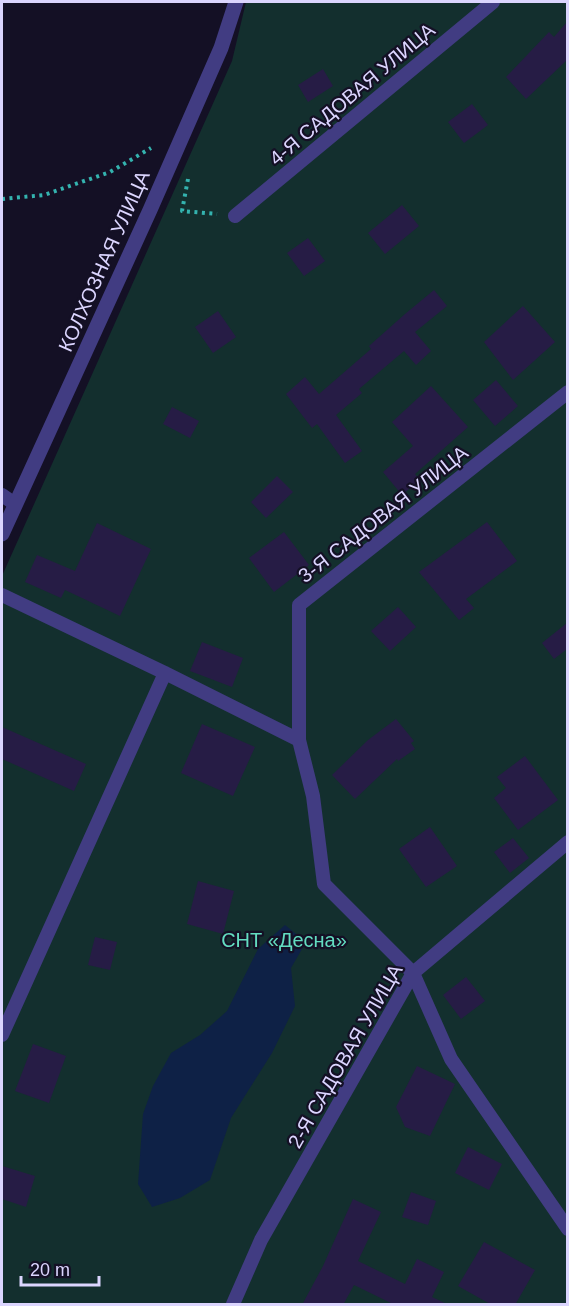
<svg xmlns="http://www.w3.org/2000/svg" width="569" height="1306" viewBox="0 0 569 1306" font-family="Helvetica,sans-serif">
	<rect width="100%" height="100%" fill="#141025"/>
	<!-- green -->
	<path fill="#132f2e" d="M246,2h321v1302h-565v-728l230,-515z"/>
	<!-- water -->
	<path fill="#0e2146" d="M285,925l21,17 -15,26 4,38 -23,47 -41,65 -21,62 -30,18 -28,9 -14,-23 5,-70 10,-28 18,-33 29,-18 27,-24 31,-62z"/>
	<!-- building -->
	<path fill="#261c45" d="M567,22v38l-41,39 -20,-22 43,-45 5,5z
		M323,69l10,17 -25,16 -10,-17z
		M472,104l16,21 -24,18 -16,-21z
		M402,205l17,21 -34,28 -17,-21z
		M308,238l17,23 -21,15 -17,-23z
		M434,290l13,16 -32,26 16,19 -15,14 -12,-14 -45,38 3,4 -26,22 26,36 -17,12 -28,-39 -5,4 -26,-34 19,-17 14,17 52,-45 -2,-3 36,-32z
		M523,306l32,36 -42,38 -29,-38z
		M218,311l18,26 -23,16 -18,-26z
		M496,380l22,26 -23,20 -22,-26z
		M431,386l37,41 -53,47 5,6 -18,15 -19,-23 30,-26 -21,-24z
		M172,407l27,14 -9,17 -27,-14z
		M277,476l16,16 -27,26 -15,-16z
		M487,522l30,39 -51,38 8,9 -15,12 -40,-48z
		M97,523l54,26 -31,67 -55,-26 -4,8 -36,-16 12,-27 38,16z
		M284,532l25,33 -35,27 -25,-34z
		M398,607l18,20 -26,24 -19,-20z
		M567,623v26l-13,10 -12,-16z
		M202,642l41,16 -11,29 -42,-16z
		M396,719l18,22 -3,2 4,6 -17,12 -1,-2 -42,40 -23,-24 36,-35z
		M202,724l53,23 -22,49 -52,-23z
		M2,727l84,37 -12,27 -72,-32z
		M525,756l33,44 -40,30 -24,-32 12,-10 -9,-11z
		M430,827l27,39 -31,21 -27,-38z
		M513,838l16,20 -19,15 -16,-21z
		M198,881l36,10 -11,43 -36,-10z
		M95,937l22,5 -7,28 -22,-5z
		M466,977l19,24 -24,18 -18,-24z
		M33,1044l33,12 -17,47 -34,-12z
		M417,1066l38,18 -25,52 -25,-9 -9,-20z
		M468,1147l34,17 -13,26 -34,-17z
		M2,1166l33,10 -9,31 -24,-8z
		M411,1192l25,9 -8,24 -26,-8z
		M353,1199l28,13 -23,49 47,23 12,-25 27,13 -12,25 17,8h-54l-41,-20 -11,20h-41l21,-39z
		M484,1242l51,28 -20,35h-23l-34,-19z"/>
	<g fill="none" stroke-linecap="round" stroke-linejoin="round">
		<!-- path -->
		<path stroke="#34b3af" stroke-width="4" stroke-dasharray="3 4.5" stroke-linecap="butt" d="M188,179l-6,32 35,3
			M2,199l42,-4 66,-23 41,-24"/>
		<!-- service -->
		<path stroke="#413c82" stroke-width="14" d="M235,216l258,-214
			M2,495l13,9
			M2,595l163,78 134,67 14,56 11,88 89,89 38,86 117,170
			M299,740v-135l269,-213
			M2,1035l163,-362
			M233,1304l28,-64 152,-267 155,-131"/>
		<!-- minor -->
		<path stroke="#413c82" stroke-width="15" d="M2,534l148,-324 71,-162 15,-46"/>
	</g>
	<g text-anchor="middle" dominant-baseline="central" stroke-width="4.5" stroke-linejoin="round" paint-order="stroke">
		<!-- street labels -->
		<g font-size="20" fill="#dbd5fe" stroke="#141025">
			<text transform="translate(352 94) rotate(-40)">4-Я САДОВАЯ УЛИЦА</text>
			<text transform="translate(104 261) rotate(-66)">КОЛХОЗНАЯ УЛИЦА</text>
			<text transform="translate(383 514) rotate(-38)">3-Я САДОВАЯ УЛИЦА</text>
			<text transform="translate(345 1056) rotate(-60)">2-Я САДОВАЯ УЛИЦА</text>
		</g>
		<!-- park labels -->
		<g font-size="20" fill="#63dcc0" stroke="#141025">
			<text x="284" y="940">СНТ «Десна»</text>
		</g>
	</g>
	<!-- border -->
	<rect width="569" height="1306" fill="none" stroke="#dbd5fe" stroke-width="6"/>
	<!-- scale -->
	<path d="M21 1276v9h78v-9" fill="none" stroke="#dbd5fe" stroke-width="3"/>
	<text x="30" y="1276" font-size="18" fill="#dbd5fe" stroke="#141025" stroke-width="4.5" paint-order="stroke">20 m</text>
</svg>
